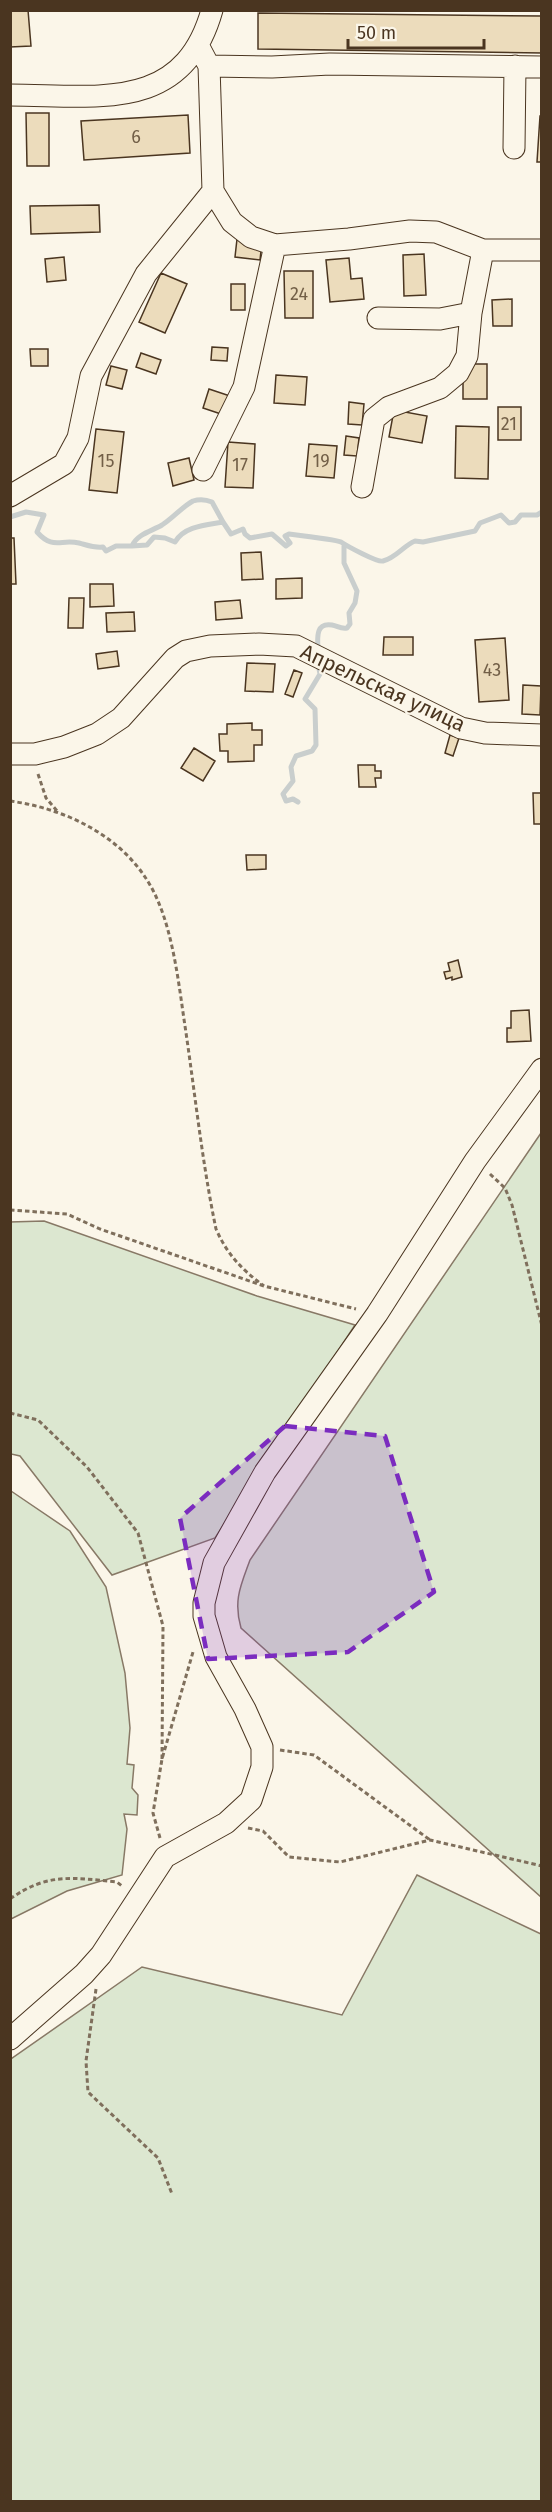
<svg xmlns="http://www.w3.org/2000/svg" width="552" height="2512" viewBox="0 0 552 2512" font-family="'Fira Sans',sans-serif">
	<rect width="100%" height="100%" fill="#fbf6e9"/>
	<!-- green -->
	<path fill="#dce7d0" stroke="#887966" stroke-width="1.5" d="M541,1133v764l-300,-269c-8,-28 0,-43 9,-68z
		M44,1221l213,75 98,29 -140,213 -103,37 -92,-119 -9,-2 -1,-232z
		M11,1491l59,40 36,56 19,86 5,55 -3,36 7,1 -2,23 6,7 -1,20 -13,-1 3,15 -5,46 -55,16 -56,28z
		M417,1875l124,59v567h-530v-442l131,-92 200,48z"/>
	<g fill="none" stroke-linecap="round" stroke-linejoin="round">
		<!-- stream -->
		<path stroke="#c9cecd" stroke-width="5" d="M10,517l16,-5 18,3 -7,17c16,18 23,7 42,11 8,2 14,5 24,4l3,4 10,-5h16c5,-12 20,-15 30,-21 11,-7 20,-18 31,-24 6,-2 12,-2 19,1l11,20
			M132,546l15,-1 7,-8 11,1 10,4c9,-16 31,-17 48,-20l8,12 12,-5 2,5 5,4 22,-4 14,12 4,-3 -5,-7 4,-2c8,1 48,6 52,8 6,4 37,21 42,19 13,-3 20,-15 32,-20l8,1 52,-11 5,-8 21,-8 8,8 6,-1 6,-7h16l5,-3
			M318,651c0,-10 -4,-29 14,-26 6,1 8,4 15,3l3,-4 -1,-11 6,-10 2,-12 -13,-28v-17
			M298,802l-5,-3 -7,2 -3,-7 10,-13 -2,-14 5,-11 16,-5 4,-6 -1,-36 -10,-10 15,-25 -2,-10"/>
	</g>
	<!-- building -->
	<path fill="#ecdcbc" stroke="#4a3520" stroke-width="1.5" d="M10,10h18l3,36 -21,1z
		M258,13l284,3v37l-284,-4z
		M26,113h23v53h-22z
		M188,115l2,38 -106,7 -3,-39z
		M540,116h2v46h-5z
		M99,205l1,27 -69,2 -1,-28z
		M237,239l25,3 -2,18 -25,-3z
		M424,254l2,41 -22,1 -1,-41z
		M64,257l2,23 -19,2 -2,-23z
		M349,258l2,21 11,-1 2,21 -34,3 -4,-42z
		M284,271h29v47h-28z
		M161,273l26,11 -22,49 -26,-11z
		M231,284h14v26h-14z
		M512,299v27h-19l-1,-26z
		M212,347l16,1 -1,13 -16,-1z
		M30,349h18v17h-17z
		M141,353l20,7 -5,14 -20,-7z
		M463,364h24v35h-24z
		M111,366l16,4 -5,19 -16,-4z
		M276,375l31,2 -2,28 -31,-2z
		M209,389l21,7 -6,19 -21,-7z
		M349,402l15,2 -2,21 -14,-1z
		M498,407h23v33h-23z
		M394,410l33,6 -5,27 -33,-6z
		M456,426l33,1 -1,52 -33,-1z
		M96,429l28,3 -7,61 -28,-3z
		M346,436l13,2 -2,18 -13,-1z
		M228,442l27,2 -2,44 -28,-1z
		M309,444l28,2 -3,32 -28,-2z
		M189,458l5,22 -21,6 -5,-23z
		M10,538h4l2,46h-6z
		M261,552l2,27 -21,1 -1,-27z
		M302,578v20l-26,1v-20z
		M90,584h23l1,22 -24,1z
		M69,598h15l-1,30h-15z
		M240,600l2,18 -26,2 -1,-18z
		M134,612l1,19 -28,1 -1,-19z
		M384,637h29v18h-30z
		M505,638l4,62 -30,2 -4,-62z
		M117,651l2,15 -21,3 -2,-15z
		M247,663l28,1 -2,28 -28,-1z
		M294,670l8,3 -9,24 -8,-3z
		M523,685l18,1 -1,29 -18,-1z
		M252,723v7h10v15h-8v16l-26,1v-11h-8l-1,-17h8v-10z
		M450,735l9,3 -6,18 -8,-3z
		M194,748l21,13 -12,20 -22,-13z
		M358,765h17v6h6v7h-6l1,9h-17z
		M533,793h9v31h-8z
		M246,855h20v14l-19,1z
		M458,960l4,17 -10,3v-3l-6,2 -2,-7 6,-1 -2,-8z
		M529,1010l2,31 -24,1v-14h4v-17z"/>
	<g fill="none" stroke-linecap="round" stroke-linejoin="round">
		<!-- minor casing -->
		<g stroke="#4a3520" stroke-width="23">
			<path id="minor" d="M209,66l63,1 58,-3 212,3
				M10,95c87,0 173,19 202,-85
				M514,148l1,-82
				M213,191l19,31 19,15 24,8 74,-6 61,-8 26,1 47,18h59
				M378,318l62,1 31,-6
				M203,470l41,-83 31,-142
				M362,487l12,-68 15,-12 51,-19 18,-15 9,-17 4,-43 12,-63
				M10,496l54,-32 14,-26 13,-62 55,-102 67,-83 -4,-125 -10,-19
				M10,754h25l29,-7 33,-13 24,-16 54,-60 11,-7 24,-5 49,-2 37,2 165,82 24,5 57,2
				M10,2039l74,-65 17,-19 64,-98 61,-34 25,-23 11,-33v-20l-17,-38 -29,-52 -12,-41v-13l10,-40 51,-91 112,-158 98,-153 67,-92"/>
		</g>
		<!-- path -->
		<path stroke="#7f6f5c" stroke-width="3" stroke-dasharray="4.5 3" stroke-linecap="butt" d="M38,774l8,24 12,14
			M10,801c52,7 106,32 135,76 27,39 33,103 40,149 10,67 17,136 31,203 11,25 25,40 48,57
			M490,1174l15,14 7,17 30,121
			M10,1210l57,4 33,15 164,57 92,23
			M10,1413l28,7 49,47 51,66 25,93 -1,133
			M280,1750l34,5 116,85
			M248,1828l15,3 26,26 51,5 90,-22 112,26
			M160,1838l-7,-25 9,-54 31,-107
			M10,1899c38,-27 64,-21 107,-17l5,4
			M96,1989l-10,72 2,31 70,66 14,36"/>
		<!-- minor -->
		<use href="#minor" stroke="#fbf6e9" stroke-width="21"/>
	</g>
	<!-- marked area -->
	<path fill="#7b2cbf" fill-opacity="0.2" stroke="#7b2cbf" stroke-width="4.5" stroke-dasharray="12 8" stroke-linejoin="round" d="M285,1426l100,10 49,156 -86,60 -140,7 -28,-141z"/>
	<g text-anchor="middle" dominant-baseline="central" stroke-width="4.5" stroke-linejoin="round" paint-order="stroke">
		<!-- number labels -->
		<g font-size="18" fill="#725f47">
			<text x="136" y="137">6</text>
			<text x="299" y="294">24</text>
			<text x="509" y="424">21</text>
			<text x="106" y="461">15</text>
			<text x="321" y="461">19</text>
			<text x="240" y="465">17</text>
			<text x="492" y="670">43</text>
		</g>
		<!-- street labels -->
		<g font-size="21" fill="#4a3520" stroke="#fbf6e9">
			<text transform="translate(383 688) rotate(25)">Апрельская улица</text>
		</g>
	</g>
	<!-- border -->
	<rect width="552" height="2512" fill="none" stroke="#4a3520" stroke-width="24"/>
	<!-- scale -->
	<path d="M348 39v9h136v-9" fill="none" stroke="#4a3520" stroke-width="3"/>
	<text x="357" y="39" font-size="18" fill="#4a3520" stroke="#fbf6e9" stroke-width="4.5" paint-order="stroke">50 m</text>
</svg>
